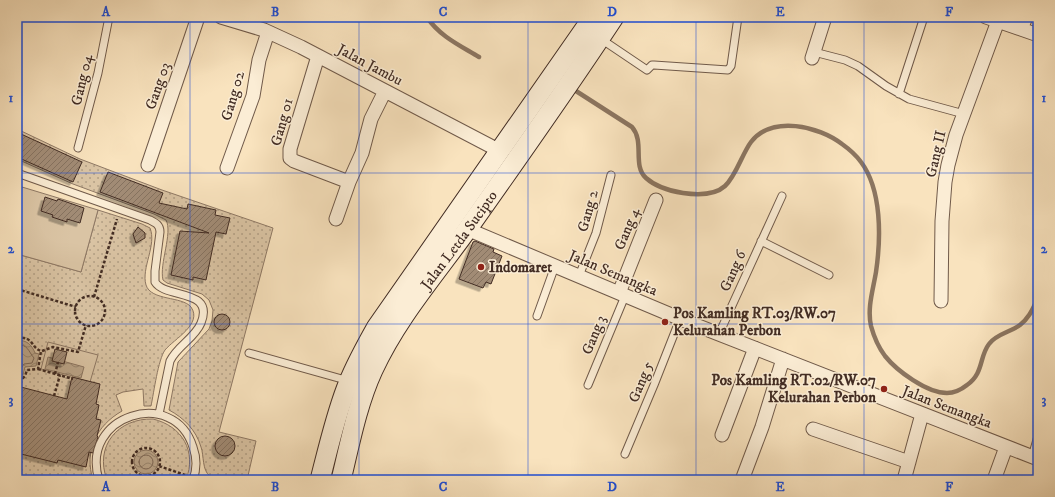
<svg xmlns="http://www.w3.org/2000/svg" width="1055" height="497" viewBox="0 0 1055 497" font-family="'IM FELL DW Pica',serif">
	<defs>
		<pattern id="grass-dots" width="8" height="8" patternUnits="userSpaceOnUse"><rect width="8" height="8" fill="#dac4a4"/><path d="M2 2h.1M6 6h.1" fill="none" stroke="#b29f85" stroke-width="1.8" stroke-linecap="round"/></pattern>
		<pattern id="water-waves" width="16" height="10" patternUnits="userSpaceOnUse"><rect width="16" height="10" fill="#bba589"/><path d="M0 5q4-4 8 0t8 0" fill="none" stroke="#9a8770"/></pattern>
		<pattern id="building-hatch" width="6" height="6" patternUnits="userSpaceOnUse"><rect width="6" height="6" fill="#a18b74"/><path d="M-1 1l2-2M0 6l6-6M5 7l2-2" fill="none" stroke="#85725f"/></pattern>
		<filter id="shadow"><feDropShadow dx="-3.5" dy="3.5" stdDeviation="0" flood-color="#0004"/></filter>
	</defs>
	<rect width="100%" height="100%" fill="#f9e3be"/>
	<filter id="stains"><feTurbulence type="fractalNoise" baseFrequency=".005" numOctaves="4"/><feColorMatrix values="0 0 0 0 .2 0 0 0 0 .09 0 0 0 0 .02 0 0 0 .5 -.17"/></filter>
	<radialGradient id="worn" r=".72"><stop offset=".6" stop-color="#630" stop-opacity="0"/><stop offset="1" stop-color="#630" stop-opacity=".3"/></radialGradient>
	<!-- grass -->
	<path fill="url(#grass-dots)" stroke="#8e7864" d="M17,129l63,30 82,31 111,38 -54,204 37,9 -9,39c-12,0 -27,3 -37,-4 -8,-5 -6,-21 -9,-29 -5,-17 -17,-29 -32,-37l9,-48 31,-33 3,-8 1,-11 -4,-10 -7,-6 -35,-11 -4,-3c-4,-16 10,-47 3,-60l-12,-6 -81,-30 -56,-25z
		M98,210l44,14 8,4c7,17 -9,40 -4,57 5,16 36,11 45,22 12,17 -17,32 -26,43 -7,10 -11,42 -14,56h-7l-1,-17 -20,3 -7,3 6,16c-26,15 -38,40 -29,69h-76v-226l64,18z
		M153,419c29,7 44,32 33,61h-79c-13,-34 11,-62 46,-61z"/>
	<!-- green -->
	<path fill="#dac4a4" stroke="#8e7864" d="M22,187l76,23 -17,62 -64,-18v-50z
		M48,342l50,13 -8,27 -49,-13z"/>
	<!-- water -->
	<path fill="url(#water-waves)" stroke="#8b7560" d="M17,341c9,-2 15,4 18,12l4,1 -3,12 -11,1 -2,8 -6,-1z
		M48,357l36,10 -3,11 -36,-9z
		M134 462a12 12 0 1 1 24 0a12 12 0 1 1-24 0Z"/>
	<g fill="none" stroke-linecap="round" stroke-linejoin="round">
		<!-- shore -->
		<path stroke="#7e6856" stroke-width="1" d="M17,345c11,-1 11,6 17,13l-2,5 -8,1 -4,6h-3
			M139 462a7 7 0 1 1 14 0a7 7 0 1 1-14 0Z"/>
		<!-- stream -->
		<path stroke="#8b7560" stroke-width="4.5" d="M427,17c12,19 34,29 52,40
			M576,91l56,36c13,15 0,38 14,51 10,9 24,13 37,15 14,2 31,3 42,-7 11,-10 17,-32 26,-44 21,-27 68,-16 91,2 7,5 14,11 19,18 21,28 20,76 15,110 -3,18 -9,36 -5,54 3,11 8,22 14,30 12,15 42,37 62,37 8,0 15,-4 20,-8 17,-12 12,-28 22,-41 7,-10 22,-12 31,-19 10,-8 13,-17 18,-27"/>
	</g>
	<!-- building -->
	<path fill="url(#building-hatch)" stroke="#422c23" filter="url(#shadow)" d="M21,134l61,28 -9,20 -56,-25v-15z
		M108,172l55,21 -4,10 28,6 1,-5 28,6 -1,5 15,3 -4,16 -10,-2 -10,48 -13,-3v3l-22,-5 9,-44 29,2 -109,-41z
		M45,197l12,4 1,-2 26,9 -4,15 -13,-4v3l-15,-5 1,-2 -12,-4z
		M138,227l7,6v5l-9,5 -3,-9z
		M475,241l19,8 -1,3 9,4 -11,28 -5,-2 -3,6 -24,-9 14,-37z
		M214 322a8 8 0 1 1 16 0a8 8 0 1 1-16 0Z
		M55,349l12,3 -3,12 -12,-3z
		M72,377l28,7 -4,20 3,1 -3,14 5,1 -4,16 1,1 -5,16 -4,-1 -3,15 -28,-7 -1,3 -40,-10v-67l50,13z
		M215 446a10 10 0 1 1 20 0a10 10 0 1 1-20 0Z"/>
	<g fill="none" stroke-linecap="round" stroke-linejoin="round">
		<!-- service casing -->
		<g stroke="#705a4a" stroke-width="9">
			<path id="service" d="M601,39l46,31 5,-5h2l74,5 3,-4 7,-49
				M814,52l31,8 13,6 28,20 23,13 55,15
				M899,94l25,-77
				M78,148l20,-75 11,-56
				M17,173l133,47c6,3 10,5 10,12l-5,39v11c10,17 60,6 46,41 -6,15 -24,23 -31,38l-11,53
				M761,241l68,34
				M579,276l17,-43 15,-58
				M537,316l18,-50
				M719,334l63,-138
				M249,353l100,28
				M588,385l37,-89
				M625,454l29,-69 26,-66
				M1032,457l6,-21
				M99,480c-20,-65 75,-94 94,-33 4,11 4,22 0,33"/>
		</g>
		<!-- minor casing -->
		<g stroke="#705a4a" stroke-width="15">
			<path id="minor" d="M221,17l43,13 37,17 199,104
				M986,17l52,18
				M1021,29l5,-12
				M318,56l-28,93v9l4,3 55,21
				M812,58l13,-41
				M148,165l50,-148
				M227,168l26,-72 6,-36 9,-28
				M336,219l13,-37 13,-29 9,-34 14,-28
				M467,229l221,93 350,137
				M619,293l37,-93
				M941,301l1,-80 3,-39 3,-17 8,-30 42,-114
				M813,429l96,33
				M722,435l33,-87
				M742,480l20,-53 21,-68
				M904,480l18,-66
				M994,480l12,-33"/>
		</g>
		<!-- secondary casing -->
		<g stroke="#422c23" stroke-width="21">
			<g id="secondary">
				<path d="M320,480c8,-31 15,-62 26,-91 8,-22 19,-41 30,-61l217,-311"/>
				<path id="s1" d="M341,480c9,-37 16,-75 32,-110 23,-50 59,-92 91,-136 51,-72 102,-144 150,-217"/>
			</g>
		</g>
		<!-- path -->
		<path stroke="#422c23" stroke-width="2.5" stroke-dasharray="3 2" stroke-linecap="butt" d="M17,289l59,18
			M75 311a15 15 0 1 1 30 0a15 15 0 1 1-30 0Z
			M94,297l23,-78
			M17,338c17,-2 14,10 24,13l-3,18 -11,1 -2,6 -2,2 -6,-2
			M42,351l11,-4 25,5 8,-27
			M38,369l35,10
			M55,374l3,-12
			M54,396l6,-21
			M132 462a14 14 0 1 1 28 0a14 14 0 1 1-28 0Z
			M159,466l26,9"/>
		<!-- service -->
		<use href="#service" stroke="#fbedd5" stroke-width="7"/>
		<!-- minor -->
		<use href="#minor" stroke="#fbedd5" stroke-width="13"/>
		<!-- secondary -->
		<use href="#secondary" stroke="#fbedd5" stroke-width="19"/>
	</g>
	<!-- grid -->
	<path fill="none" stroke="#1d4ed8" stroke-width="1" stroke-opacity="0.55" d="M190,17v463M359,17v463M528,17v463M696,17v463M864,17v463M17,173h1021M17,324h1021"/>
	<!-- markers -->
	<g fill="#8f2418" stroke="#fbedd5" stroke-width="1.5">
		<circle cx="481" cy="267" r="4"/>
		<circle cx="665" cy="322" r="4"/>
		<circle cx="884" cy="389" r="4"/>
	</g>
	<g text-anchor="middle" dominant-baseline="central" stroke-width="3" stroke-linejoin="round" paint-order="stroke">
		<!-- street labels -->
		<g font-size="15" fill="#422c23" stroke="#fbedd5">
			<text transform="translate(370 65) rotate(28)">Jalan Jambu</text>
			<text transform="translate(82 80) rotate(-77)">Gang 04</text>
			<text transform="translate(158 86) rotate(-71)">Gang 03</text>
			<text transform="translate(233 96) rotate(-74)">Gang 02</text>
			<text transform="translate(282 122) rotate(-75)">Gang 01</text>
			<text transform="translate(936 154) rotate(-77)">Gang II</text>
			<text transform="translate(588 211) rotate(-75)">Gang 2</text>
			<text transform="translate(627 229) rotate(-68)">Gang 4</text>
			<text stroke="none"><textPath href="#s1" startOffset="271">Jalan Letda Sucipto</textPath></text>
			<text transform="translate(733 271) rotate(-66)">Gang 6</text>
			<text transform="translate(613 273) rotate(23)">Jalan Semangka</text>
			<text transform="translate(594 335) rotate(-68)">Gang 3</text>
			<text transform="translate(641 382) rotate(-68)">Gang 5</text>
			<text transform="translate(947 407) rotate(21)">Jalan Semangka</text>
		</g>
		<!-- poi labels -->
		<g font-size="15" font-weight="bold" fill="#422c23" stroke="#fbedd5" text-anchor="start">
			<text x="489" y="267">Indomaret</text>
			<text x="673" y="313">Pos Kamling RT.03/RW.07<tspan x="673" dy="17">Kelurahan Perbon</tspan></text>
			<text x="876" y="380" text-anchor="end">Pos Kamling RT.02/RW.07<tspan x="876" dy="17">Kelurahan Perbon</tspan></text>
		</g>
	</g>
	<!-- margin -->
	<rect width="1055" height="497" fill="none" stroke="#f9e3be" stroke-width="44"/>
	<rect x="22" y="22" width="1011" height="453" fill="none" stroke="#1d4ed8" stroke-width="1.5"/>
	<g font-size="13" text-anchor="middle" font-weight="bold" fill="#1d4ed8">
		<text x="106" y="16">A</text>
		<text x="275" y="16">B</text>
		<text x="443" y="16">C</text>
		<text x="612" y="16">D</text>
		<text x="780" y="16">E</text>
		<text x="949" y="16">F</text>
		<text x="11" y="102">1</text>
		<text x="1044" y="102">1</text>
		<text x="11" y="253">2</text>
		<text x="1044" y="253">2</text>
		<text x="11" y="404">3</text>
		<text x="1044" y="404">3</text>
		<text x="106" y="491">A</text>
		<text x="275" y="491">B</text>
		<text x="443" y="491">C</text>
		<text x="612" y="491">D</text>
		<text x="780" y="491">E</text>
		<text x="949" y="491">F</text>
	</g>
	<rect width="100%" height="100%" filter="url(#stains)"/>
	<rect width="100%" height="100%" fill="url(#worn)"/>
</svg>
